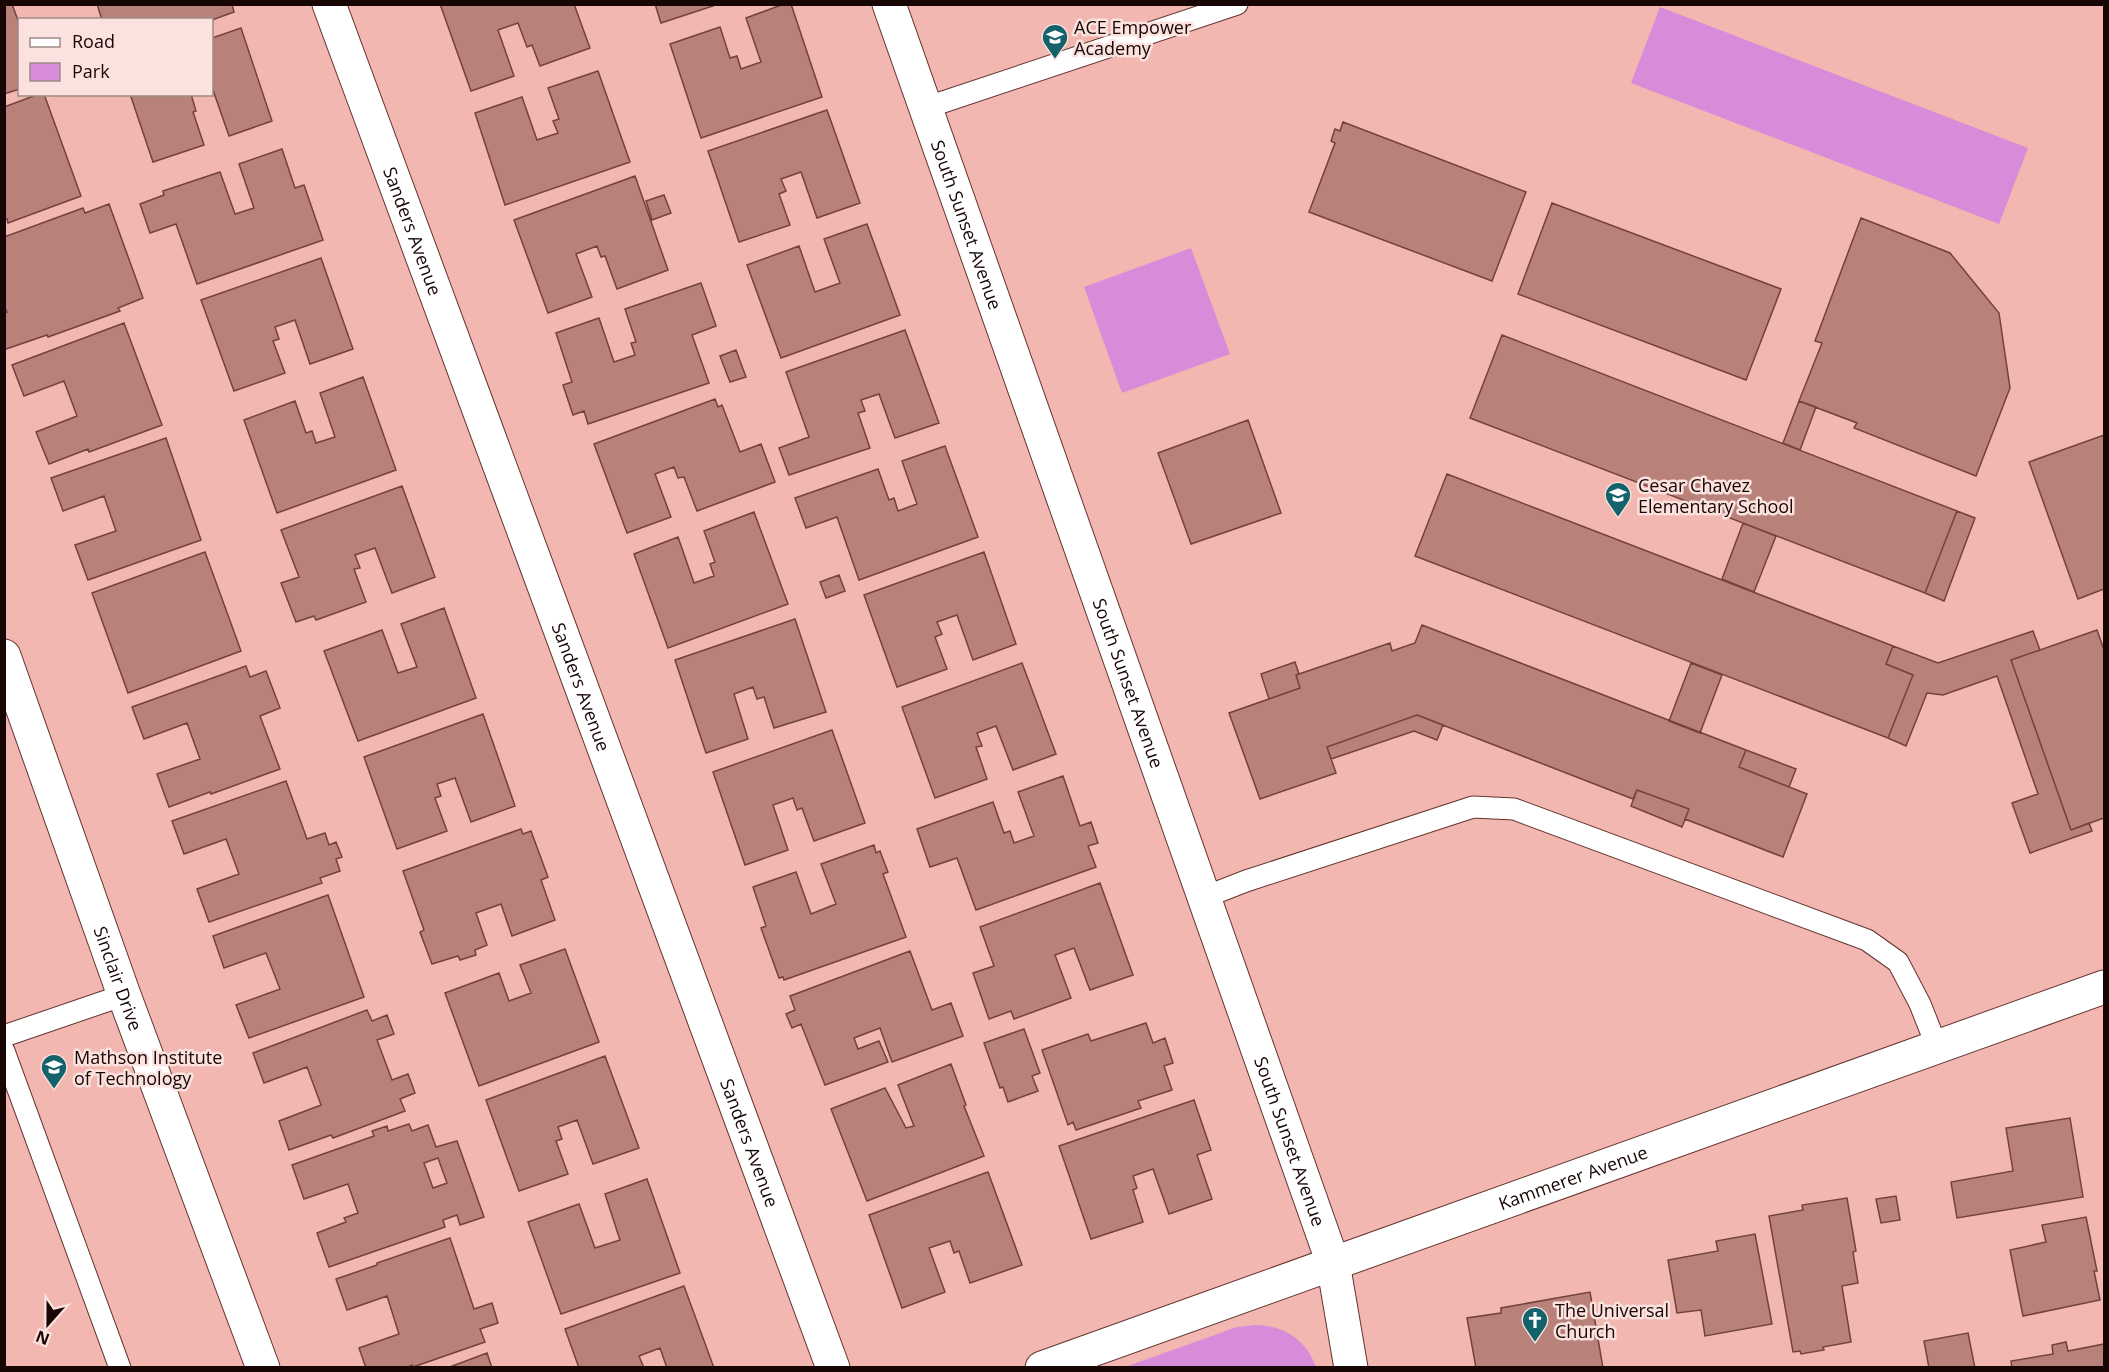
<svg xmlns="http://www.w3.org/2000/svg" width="2109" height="1372" viewBox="0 0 2109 1372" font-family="'Open Sans',sans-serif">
	<rect width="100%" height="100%" fill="#f2b7b0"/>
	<!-- green -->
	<path fill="#d88bd8" d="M1660,7l368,141 -29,76 -368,-141z
		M1191,248l39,106 -108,39 -38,-106z
		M1257,1325c28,1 50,16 59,42h-191l112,-40z"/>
	<!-- building -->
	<path fill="#b8817a" stroke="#73423d" stroke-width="1.5" fill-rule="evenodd" d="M4,4h8l8,22v63l-16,5z
		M97,4h135l2,8 -22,8h-110z
		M440,4h134l16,44 -50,18 -8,-21 -5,2 -9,-24 -20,7 16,46 -43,15z
		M655,4h58v2l-52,17z
		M784,4h7l31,93 -121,41 -31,-94 50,-17 10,31 7,-2 4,13 20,-7 -15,-44z
		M241,28l31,93 -43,15 -17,-49v-49z
		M598,71l32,91 -125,43 -30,-92 47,-16 15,43 21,-7 -5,-12 6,-2 -11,-31z
		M39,94h5l37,102 -73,27 -1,-4 -3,1v-113z
		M130,94h61l5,17 -3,1 11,33 -51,17z
		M827,110l33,93 -43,15 -16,-46 -20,7 5,12 -7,3 11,31 -51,17 -31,-91z
		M1343,122l183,70 -34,89 -183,-69 26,-69 -4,-2 4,-12 5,2z
		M282,149l13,39 9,-3 19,55 -126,44 -21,-60 -26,9 -10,-29 24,-9 -1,-4 57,-19 15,42 19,-6 -15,-44z
		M635,176l33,94 -51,19 -12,-33 -4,1 -4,-11 -21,8 16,43 -44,16 -34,-93z
		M664,195l7,18 -19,7 -6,-19z
		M1552,203l229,86 -35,91 -228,-86z
		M109,204l34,94 -25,10 2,3 -72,26 -1,-2 -41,14 -2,-5v-31l3,-1 -3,-6v-69l79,-29 2,5z
		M1861,218l89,35 49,60 11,75 -34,88 -122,-48 3,-5 -58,-22 23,-58 -7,-2z
		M867,224l33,91 -119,43 -34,-93 52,-19 16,46 25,-9 -16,-44z
		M321,258l32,91 -43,15 -15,-44 -20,7 4,12 -6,2 12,32 -51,18 -33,-91z
		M701,283l15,43 -24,9 17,48 -121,41 -4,-13 -11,4 -10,-30 9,-3 -16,-49 43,-15 15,44 21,-7 -4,-12 5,-1 -11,-33z
		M124,323l38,102 -73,27 -1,-3 -39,15 -13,-32 41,-16 -13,-35 -40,15 -12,-31z
		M905,330l34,93 -44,15 -16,-44 -18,6 4,11 -7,2 12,35 -81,27 -10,-27 30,-11 -23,-65z
		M1502,335l455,176 -32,82 -455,-175z
		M736,350l10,27 -16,5 -10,-26z
		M363,377l33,93 -119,43 -33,-93 51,-19 11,32 6,-2 4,12 19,-6 -15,-44z
		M715,399l3,8 4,-2 18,47 21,-8 14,38 -78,29 -13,-34 -6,1 -4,-11 -19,7 16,43 -44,16 -33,-89z
		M1799,401l17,6 -16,43 -17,-7z
		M1248,420l33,93 -90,31 -33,-91z
		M2104,435v154l-26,10 -49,-137z
		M166,438l35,102 -113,40 -13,-35 41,-14 -12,-35 -41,15 -12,-33z
		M945,446l33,91 -119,43 -22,-63 -31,11 -11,-30 83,-29 11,31 5,-2 4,13 19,-7 -15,-43z
		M1447,474l446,172 -7,18 27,11 -25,63 -473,-182z
		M402,486l33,91 -43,16 -17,-45 -20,7 5,13 -6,1 12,33 -50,18 -2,-4 -18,6 -15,-39 18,-6 -18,-47z
		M1957,511l18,7 -31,83 -19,-8z
		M754,512l34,92 -120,44 -34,-94 44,-17 16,46 20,-7 -4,-12 5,-2 -11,-31z
		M1743,523l33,13 -22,56 -32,-13z
		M205,552l36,99 -113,42 -36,-100z
		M984,552l32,92 -43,16 -16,-45 -20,7 5,12 -7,3 12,32 -50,18 -33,-92z
		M839,575l6,16 -19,7 -6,-16z
		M444,608l32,90 -118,43 -34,-90 58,-21 16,43 19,-6 -16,-43z
		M795,619l31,93 -52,16 -10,-31 -7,2 -4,-12 -19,7 14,45 -42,14 -31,-93z
		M1422,625l324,125 -7,17 68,27 -24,63 -98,-38 4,-10 -52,-19 -4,9 -216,-84 -90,32 9,26 -76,26 -31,-86 71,-25 -4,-13 3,-1 91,-31 2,8 23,-8z
		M2097,630l7,20v168l-33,12 -60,-170z
		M2033,631l7,19 -29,10 60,170 18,-7 3,8 -62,22 -18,-50 26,-9 -41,-118 -54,19 -16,-2 -21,53 -18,-8 25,-63 -27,-11 7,-18 45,17z
		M1295,662l4,12 -3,1 4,13 -31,11 -8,-25z
		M1022,663l34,91 -43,16 -17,-44 -19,7 5,13 -6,1 11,32 -52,19 -33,-91z
		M1691,663l31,12 -22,58 -31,-12z
		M246,666l4,11 16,-6 14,37 -20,8 20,53 -69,25 -1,-2 -41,15 -12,-33 43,-15 -13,-36 -43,16 -12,-32z
		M483,714l32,92 -44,16 -16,-44 -18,6 4,12 -6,2 12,33 -50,18 -33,-92z
		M1417,715l26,10 -6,15 -23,-9 -83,28 -4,-12z
		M832,730l33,93 -51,18 -12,-33 -5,2 -4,-12 -20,7 15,45 -43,15 -32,-93z
		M1746,750l50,19 -7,18 -50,-20z
		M1063,776l17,50 11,-4 7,21 -10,3 8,21 -120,43 -19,-52 -27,9 -13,-38 76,-27 11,31 6,-2 4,12 20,-7 -16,-44z
		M286,781l21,58 18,-6 4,12 7,-3 6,15 -6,2 4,12 -20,7 2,5 -113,39 -12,-33 42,-15 -13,-35 -42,15 -12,-33z
		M1637,790l52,19 -7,18 -51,-21z
		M521,829l2,5 8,-3 17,46 -7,3 14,40 -43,16 -11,-32 -25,9 11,32 -12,5 1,5 -16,5 -2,-4 -26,8 -12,-32 4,-2 -21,-59z
		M874,845l2,8 4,-2 8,21 -5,2 23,63 -122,43 -1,-3 -4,1 -18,-50 5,-2 -13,-39 43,-15 15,42 25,-10 -15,-40z
		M1100,883l33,92 -43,15 -16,-42 -19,7 16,43 -57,21 -3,-8 -22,8 -16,-46 21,-7 -14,-39z
		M328,895l36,102 -115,41 -13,-33 44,-16 -14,-36 -42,15 -11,-32z
		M565,949l34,93 -120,44 -34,-93 54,-20 10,28 22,-8 -11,-28z
		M910,951l22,59 19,-7 12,33 -71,26 -12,-34 -26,10 4,11 21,-8 9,21 -63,23 -24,-61 -9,4 -6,-14 9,-4 -5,-14z
		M367,1010l5,11 15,-6 7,19 -17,6 15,40 16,-6 7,19 -15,6 5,12 -72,27 -2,-3 -42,15 -10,-29 42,-16 -14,-38 -43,16 -11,-30z
		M1146,1023l7,20 12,-5 8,25 -9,3 8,24 -34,11 3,7 -65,22 -3,-8 -5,3 -26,-75 46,-16 3,7z
		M1024,1029l16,44 -8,3 6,15 -30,11 -5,-15 -3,1 -16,-45z
		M605,1056l34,92 -46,16 -16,-44 -19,7 4,12 -6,2 12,33 -49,17 -33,-91z
		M951,1064l15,41 -2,1 20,50 -117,45 -36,-92 54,-21 21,40 8,-2 -16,-41z
		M1194,1100l17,50 -14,5 15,44 -43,15 -16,-45 -20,7 4,12 -4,2 10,32 -52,17 -32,-93z
		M2070,1118l13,79 -126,21 -6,-36 62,-11 -7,-43z
		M409,1124l3,7 16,-6 8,22 21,-6 27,76 -24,8 -3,-10 -14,5 2,7 -116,40 -12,-34 29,-11 -2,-4 14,-5 -10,-29 -44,15 -12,-34 82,-29 -2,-5 15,-5 1,5zM438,1158l9,25 -14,5 -9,-25z
		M988,1172l34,93 -52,18 -11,-32 -5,2 -4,-12 -21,7 16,44 -43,16 -33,-93z
		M647,1179l33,94 -119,41 -33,-92 51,-18 16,44 25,-8 -15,-46z
		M1896,1196l4,24 -19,3 -5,-24z
		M1847,1198l9,53 -3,1 5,31 -16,3 9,56 -28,5 1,3 -23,4 -1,-3 -7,1 -24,-136 34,-6 -1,-5z
		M2086,1217l11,54h-3l6,29 -77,16 -13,-66 36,-8 -4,-17z
		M1755,1234l17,90 -67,12 -4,-26 -24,3 -9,-53 50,-9 -2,-10z
		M450,1238l24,71 18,-6 6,20 -18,6 5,13 -72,25 -1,-2 -6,3h-40l-7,-20 40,-14 -12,-38 -40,14 -11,-31 41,-14v-2z
		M684,1286l30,82h-47l-7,-20 -21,8 5,12h-65l-14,-39z
		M1590,1292l13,76h-127l-9,-50 34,-5v-5z
		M1968,1333l7,35h-46l-5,-27z
		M2066,1342l2,9 36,-7v24h-92l-1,-7 42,-7 -1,-9z
		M487,1353l5,15h-45z"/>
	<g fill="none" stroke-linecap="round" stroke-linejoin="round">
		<!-- service casing -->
		<g stroke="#64342f" stroke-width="23">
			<path id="service" d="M925,108l312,-104
				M1205,897l41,-16 227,-74 41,2 353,131 31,22 22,42 17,43
				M4,1036l120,-41
				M4,1051l116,317"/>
		</g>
		<!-- minor casing -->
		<g stroke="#64342f" stroke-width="35">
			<g id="minor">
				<path id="s1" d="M329,4l504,1364"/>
				<path id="s2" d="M889,4l444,1259 18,105"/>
				<path id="s3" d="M4,656l120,339 139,373"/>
			</g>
		</g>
		<!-- tertiary casing -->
		<g stroke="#64342f" stroke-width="35">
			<g id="tertiary">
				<path id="s4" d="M1042,1368l1062,-381"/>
			</g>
		</g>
		<!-- service -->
		<use href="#service" stroke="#fff" stroke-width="21"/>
		<!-- minor -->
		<use href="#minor" stroke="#fff" stroke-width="33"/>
		<!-- tertiary -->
		<use href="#tertiary" stroke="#fff" stroke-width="33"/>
	</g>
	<!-- icons -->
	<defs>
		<g id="school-pin" transform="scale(1.35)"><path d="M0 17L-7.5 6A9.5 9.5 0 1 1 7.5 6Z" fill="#14626b" stroke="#fbe2de"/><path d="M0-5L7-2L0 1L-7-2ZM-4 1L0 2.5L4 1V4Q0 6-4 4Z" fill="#fff"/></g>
		<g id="church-pin" transform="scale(1.35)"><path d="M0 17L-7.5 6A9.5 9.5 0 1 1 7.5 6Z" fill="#14626b" stroke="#fbe2de"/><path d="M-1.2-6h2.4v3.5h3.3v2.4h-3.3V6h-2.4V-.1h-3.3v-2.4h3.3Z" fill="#fff"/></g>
	</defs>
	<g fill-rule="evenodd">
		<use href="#school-pin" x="1055" y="37"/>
		<use href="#school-pin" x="1618" y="495"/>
		<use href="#school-pin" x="54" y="1067"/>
		<use href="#church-pin" x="1535" y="1320"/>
	</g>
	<g text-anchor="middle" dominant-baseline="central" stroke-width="5" stroke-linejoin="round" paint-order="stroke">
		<!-- poi labels -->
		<g font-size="18" fill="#180605" stroke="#fbe2de" text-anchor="start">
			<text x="1074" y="27">ACE Empower<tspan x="1074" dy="21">Academy</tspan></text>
			<text x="1638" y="485">Cesar Chavez<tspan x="1638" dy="21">Elementary School</tspan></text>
			<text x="74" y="1057">Mathson Institute<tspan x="74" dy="21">of Technology</tspan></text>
			<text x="1555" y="1310">The Universal<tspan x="1555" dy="21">Church</tspan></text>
		</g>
		<!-- street labels -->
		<g font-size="18" fill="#180605" stroke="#fbe2de">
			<text stroke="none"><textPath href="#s2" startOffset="234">South Sunset Avenue</textPath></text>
			<text stroke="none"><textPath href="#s1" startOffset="242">Sanders Avenue</textPath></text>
			<text stroke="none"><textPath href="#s2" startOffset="720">South Sunset Avenue</textPath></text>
			<text stroke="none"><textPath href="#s1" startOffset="728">Sanders Avenue</textPath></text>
			<text stroke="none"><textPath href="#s3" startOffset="342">Sinclair Drive</textPath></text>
			<text stroke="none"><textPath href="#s1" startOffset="1214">Sanders Avenue</textPath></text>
			<text stroke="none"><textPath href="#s2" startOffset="1206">South Sunset Avenue</textPath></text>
			<text stroke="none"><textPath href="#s4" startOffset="564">Kammerer Avenue</textPath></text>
		</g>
	</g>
	<!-- border -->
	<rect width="2109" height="1372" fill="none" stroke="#180605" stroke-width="12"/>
	<!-- legend -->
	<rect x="18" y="18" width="195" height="78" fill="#fbe2de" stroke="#a08a87" stroke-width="1.5"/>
	<rect x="30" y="38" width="30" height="9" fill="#ffffff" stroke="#a08a87" stroke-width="1.5"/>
	<text x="72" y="48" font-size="18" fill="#180605">Road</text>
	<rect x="30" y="63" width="30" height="18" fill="#d88bd8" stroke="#a08a87" stroke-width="1.5"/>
	<text x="72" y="78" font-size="18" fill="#180605">Park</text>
	<!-- north arrow -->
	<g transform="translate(48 1324) rotate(201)" stroke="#fbe2de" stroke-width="4.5" paint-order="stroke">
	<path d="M0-4.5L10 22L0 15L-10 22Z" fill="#180605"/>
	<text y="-9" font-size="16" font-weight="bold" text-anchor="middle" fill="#180605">N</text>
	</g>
</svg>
